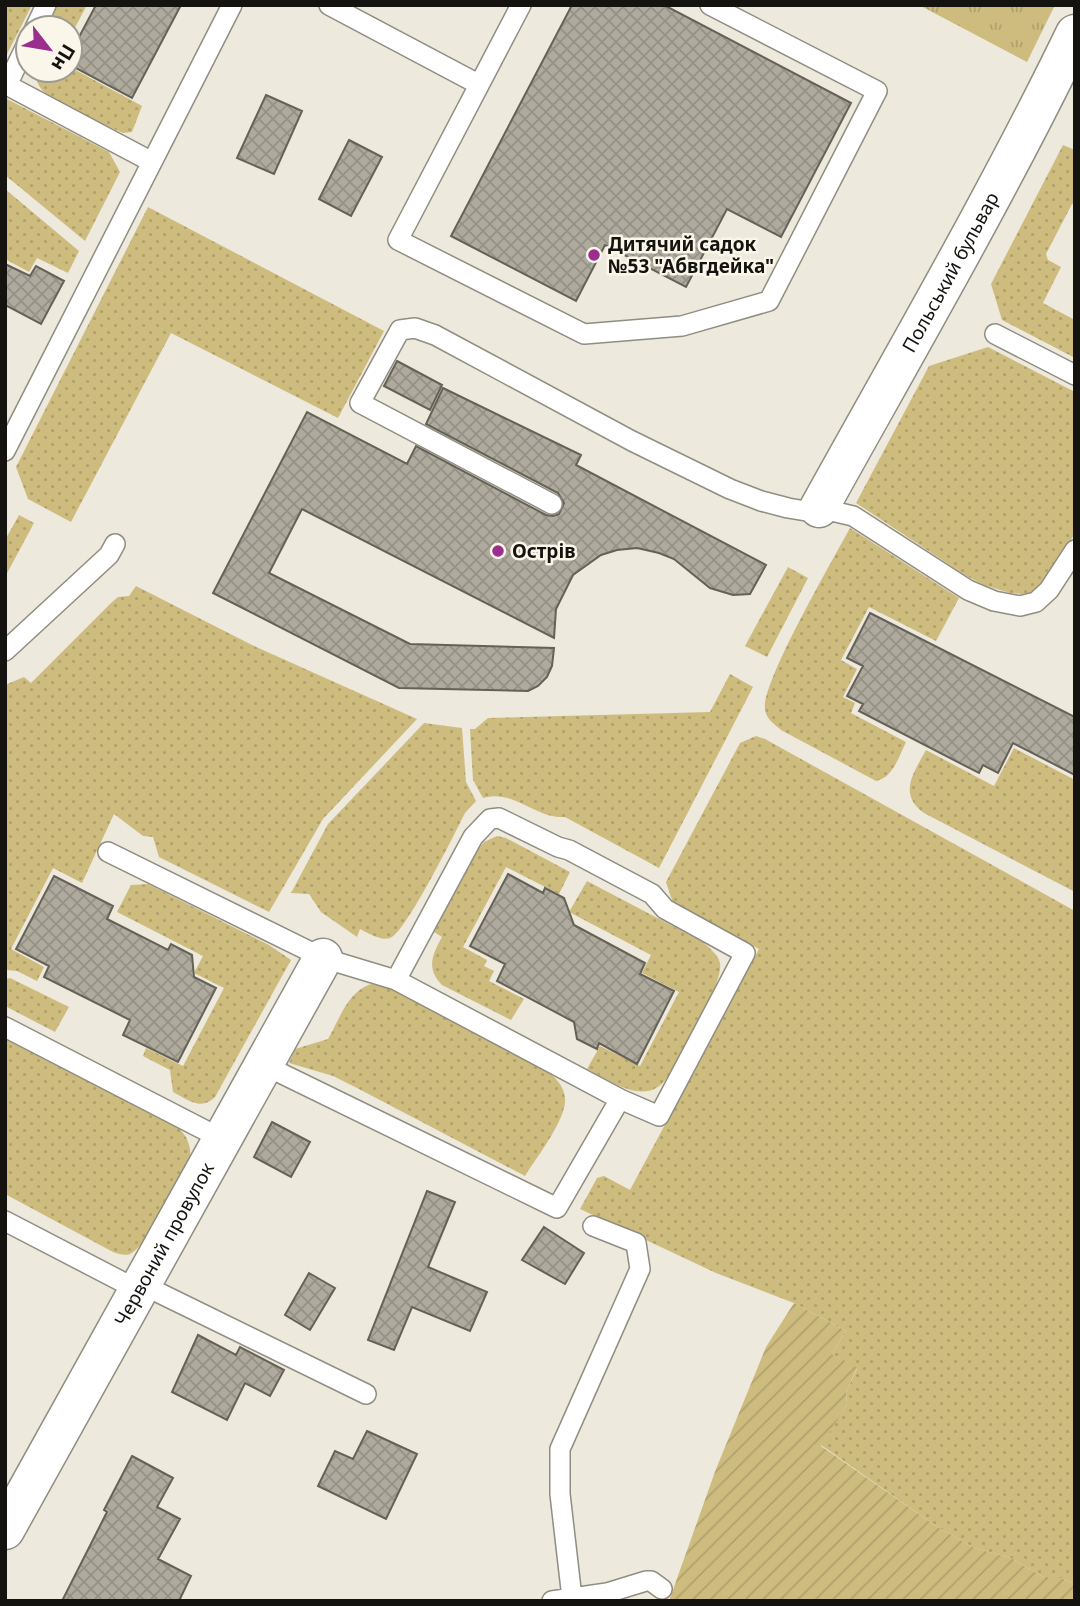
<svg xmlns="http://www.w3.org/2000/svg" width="1080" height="1606" viewBox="0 0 1080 1606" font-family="'Noto Sans',sans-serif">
	<defs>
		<pattern id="grass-dots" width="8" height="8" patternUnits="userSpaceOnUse" patternTransform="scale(1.75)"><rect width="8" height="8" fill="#cebc7e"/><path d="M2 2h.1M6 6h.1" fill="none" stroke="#b0a16c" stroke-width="1.8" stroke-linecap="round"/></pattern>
		<pattern id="park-tufts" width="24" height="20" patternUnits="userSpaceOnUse" patternTransform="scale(1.75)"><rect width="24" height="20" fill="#cebc7e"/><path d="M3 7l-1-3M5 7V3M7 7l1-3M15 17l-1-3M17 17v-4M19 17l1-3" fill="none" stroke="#b0a16c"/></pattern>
		<pattern id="garden-furrows" width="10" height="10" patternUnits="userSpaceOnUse" patternTransform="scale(1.75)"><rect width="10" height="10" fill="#cebc7e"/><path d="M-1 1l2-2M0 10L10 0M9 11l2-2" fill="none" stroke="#b0a16c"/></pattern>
		<pattern id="building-cross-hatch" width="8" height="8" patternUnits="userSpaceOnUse" patternTransform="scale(1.75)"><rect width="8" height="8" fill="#aeaa9e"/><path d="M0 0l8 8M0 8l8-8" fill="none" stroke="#959187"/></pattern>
	</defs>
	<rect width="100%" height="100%" fill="#ede9dc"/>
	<!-- grass -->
	<path fill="url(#grass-dots)" d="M5,5h27l-27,53z
		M57,5h30l-17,32v-9h-25z
		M70,67l72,39 -10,26 -9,1c-19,-9 -67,-27 -80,-42 -6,-6 -7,-13 -8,-21h35z
		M5,98l104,54 11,20 -35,69 -80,-66z
		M1063,145l12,5v54h-3l-26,50 2,6 13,7 -18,36 32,17v38l-73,-38 -11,-36z
		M5,189l74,62 -11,22 -31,-15 -8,14 -24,-13z
		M148,207l236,124 -46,87 -167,-85 -100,189 -43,-23 -12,-32z
		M988,347l87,45v141l-21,35 -13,18 -9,6 -10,2 -12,-1 -26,-8 -19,-10 -109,-72 73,-137z
		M19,515l15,8 -29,54v-37z
		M850,528l109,70 -23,43 -67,-34 -28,53 16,9 -14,28 12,6 -4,10 55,29c-7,14 -13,36 -30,39l-95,-51c-7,-6 -15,-11 -16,-21 -4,-26 69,-151 85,-181z
		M788,567l20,11 -41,79 -22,-11z
		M136,586l116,59 165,74 -94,100 -54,93 -110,-55 -6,-20 -10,-1 -29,-22 -32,69 -29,-15 -42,81 33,18 -7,14 -20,-10 -12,-1v-285l19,-8 7,6 81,-81 6,-5 11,-1z
		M730,674l23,13 -94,181 -94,-51c-30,2 -50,-28 -82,-19l-10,-18 -3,-51h5l13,-11 222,-6z
		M424,723l38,5 4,54 10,19 -11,12c-10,20 -60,121 -75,125 -10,3 -22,-5 -30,-9l-3,8 -36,-25 -12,-18 -18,-1 37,-69z
		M756,736l9,3 310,172v673l-14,-6h-16l-34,-20 -37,-10 -38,-22 -115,-81 26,-40 -1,-13 11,-23 -25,-15 14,-23 -52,-28 -78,-30 -136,-64 17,-31 7,-2 26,14 129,-241 -86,-46 -7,-21 74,-139z
		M1014,748l61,32v112l-151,-79c-26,-19 -11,-39 2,-63l68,36z
		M497,836l9,2 64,34 -11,22 -53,-27 -43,80 24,13 -3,6 10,5 -5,10 35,18 -13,21 -69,-35c-16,-16 -10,-30 0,-48l-8,-5 44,-83 6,-7z
		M587,881l116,61c6,6 15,12 17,21 4,20 -40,92 -52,113 -20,33 -57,5 -81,-7l13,-23 40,20 39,-74 -37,-19 9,-18 -82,-43z
		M148,884l121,61 22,15 -76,137c-14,14 -27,3 -42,-5l-3,-22 -27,-14 3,-8 37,18 41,-78 -30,-15 9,-17 -86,-44 14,-27z
		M10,978l59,29 -14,25 -50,-26v-27z
		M371,984l19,4 157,83c9,7 17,15 18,27 2,21 -29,60 -40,78l-168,-88 -24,-12 -44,-13 6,-14 33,-10c11,-19 20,-48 43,-55z
		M5,1038l170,87c12,9 17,21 15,37 -11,19 -43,85 -60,92 -6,2 -11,0 -17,-2l-108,-58z"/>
	<!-- park -->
	<path fill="url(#park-tufts)" d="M919,5h136l-28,57z"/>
	<!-- garden -->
	<path fill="url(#garden-furrows)" d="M794,1303l52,28 -14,23 25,14 -11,24 1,13 -26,41 115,80 38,22 37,10 34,20h16l14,6v17h-406l47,-132 50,-122z"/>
	<!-- building -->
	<path fill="url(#building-cross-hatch)" stroke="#646156" stroke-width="2" d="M96,5h85l-49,93 -62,-33v-11z
		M572,5h92l187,98 -70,134 -54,-28 -41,78 -81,-42 -29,56 -125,-65z
		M266,95l36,16 -28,63 -37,-16z
		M349,140l33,17 -31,59 -32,-17z
		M5,264l25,12 6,-10 28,15 -23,43 -36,-19z
		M397,361l45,24 -12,25 -46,-24z
		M443,388l138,67 -5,10 190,100 -16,29 -17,1 -23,-7 -36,-29 -15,-6 -22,-5 -20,2 -16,5 -28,20 -17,34 -2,29 -252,-129 -33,64 141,71 144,4 -2,18 -5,11 -9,9 -10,5 -129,-3 -186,-95 94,-181 100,52 9,-18 130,69 7,1 6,-2 5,-11 -6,-10 -132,-69z
		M870,613l205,104v58l-62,-32 -15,30 -15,-8 -4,8 -120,-62 4,-7 -16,-8 16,-30 -16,-8z
		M508,874l35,19 2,-5 19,10 10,27 71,38 -5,11 34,17 -37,73 -38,-21 -2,6 -20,-10 -3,-17 -77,-41 8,-17 -35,-18z
		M54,876l59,30 -6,13 61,31 3,-6 21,11 2,22 22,11 -38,74 -55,-27 7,-15 -86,-43 5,-11 -33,-17z
		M272,1122l38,20 -19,35 -37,-20z
		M427,1191l28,11 -27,65 59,25 -17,39 -58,-24 -18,43 -26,-10z
		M544,1227l40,26 -19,31 -43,-24z
		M309,1273l26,15 -25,42 -25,-15z
		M198,1335l38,20 4,-8 44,23 -14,26 -25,-13 -18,37 -55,-28z
		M367,1431l50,23 -31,65 -68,-33 17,-35 18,8z
		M132,1456l41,22 -16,29 23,12 -22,40 33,17 -12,25h-117l45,-89 -3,-2z"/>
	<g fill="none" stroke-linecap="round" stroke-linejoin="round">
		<!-- lane casing -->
		<g stroke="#908d81" stroke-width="22">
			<path id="lane" d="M329,5l149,79
				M521,5l-123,235 186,94 98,-8 87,-25 108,-210 -167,-86
				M35,28l11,-23
				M28,42l-21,43 145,77
				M995,334l80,41
				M5,451l227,-446
				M552,504l-192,-101 40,-73 15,-2 20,7 197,106 98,48 31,12 27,7 18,3 13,-3 34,8 115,74 26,11 26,5 16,-4 13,-12 26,-40
				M5,651l104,-96 6,-11
				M108,852l215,106 73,22 224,119 39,17 86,-163 -80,-44 -13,-15 -83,-44 -11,-3 -59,-29 -9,1 -17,18 -77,143
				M5,1027l217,112
				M264,1065l293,143 63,-109
				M5,1221l133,69
				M141,1284l225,110
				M572,1598l-12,-104v-45l80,-180 -4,-26 -43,-17
				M552,1601l55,-8 39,-12h5l11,8"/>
		</g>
		<!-- street casing -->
		<g stroke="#908d81" stroke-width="41">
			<g id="street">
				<path id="s1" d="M819,508c87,-157 178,-313 256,-474"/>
				<path id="s2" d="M5,1530l318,-572"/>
			</g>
		</g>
		<!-- lane -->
		<use href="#lane" stroke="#fff" stroke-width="19"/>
		<!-- street -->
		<use href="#street" stroke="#fff" stroke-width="38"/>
	</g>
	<!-- markers -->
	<g fill="#9b2e8e" stroke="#faf7ea" stroke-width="2.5">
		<circle cx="594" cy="255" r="7"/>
		<circle cx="498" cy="551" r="7"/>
	</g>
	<g text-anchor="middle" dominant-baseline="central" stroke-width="5" stroke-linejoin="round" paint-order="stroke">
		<!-- poi labels -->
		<g font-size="19" font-weight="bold" fill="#14130f" stroke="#faf7ea" text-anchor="start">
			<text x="608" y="244">Дитячий садок<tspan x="608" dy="22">№53 "Абвгдейка"</tspan></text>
			<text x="512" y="551">Острів</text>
		</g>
		<!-- street labels -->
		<g font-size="19" fill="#14130f" stroke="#faf7ea">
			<text stroke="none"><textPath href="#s1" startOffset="270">Польський бульвар</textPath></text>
			<text stroke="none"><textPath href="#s2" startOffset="327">Червоний провулок</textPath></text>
		</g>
	</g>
	<!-- border -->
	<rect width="1080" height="1606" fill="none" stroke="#14130f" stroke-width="14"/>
	<!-- north arrow -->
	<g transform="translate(49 49) rotate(121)"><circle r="33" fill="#faf7ea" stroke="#9e9c92" stroke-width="2"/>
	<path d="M0-5L12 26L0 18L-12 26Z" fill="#9b2e8e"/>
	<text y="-10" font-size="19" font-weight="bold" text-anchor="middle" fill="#14130f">Пн</text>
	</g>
</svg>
